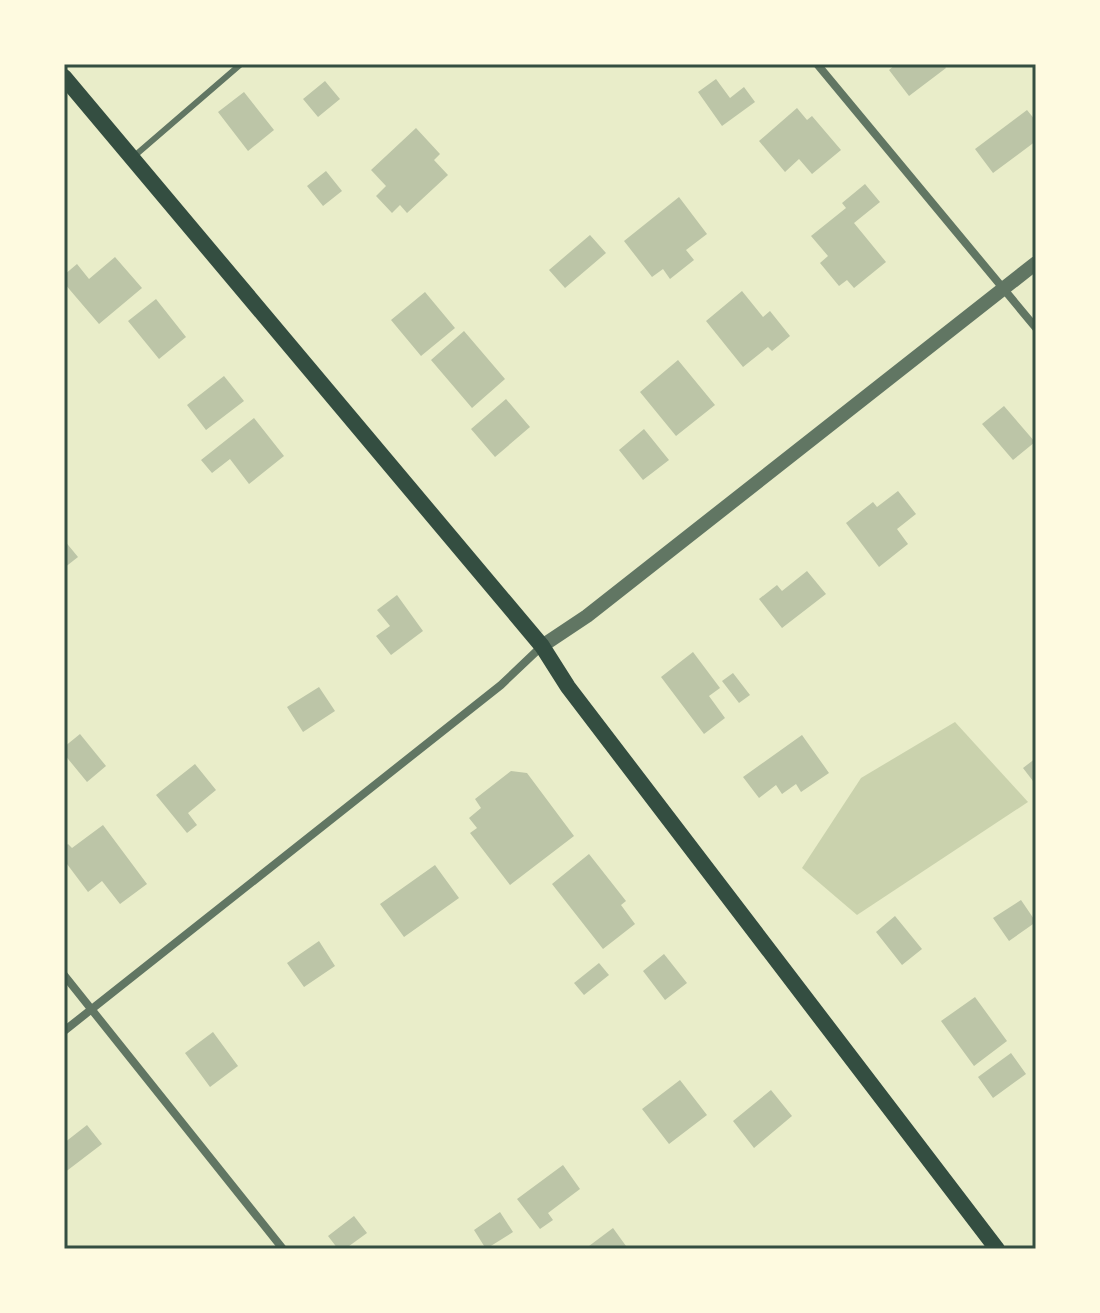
<svg xmlns="http://www.w3.org/2000/svg" width="1100" height="1313" viewBox="0 0 1100 1313" font-family="'Exo 2',sans-serif">
	<rect width="100%" height="100%" fill="#e9edc9"/>
	<!-- green -->
	<path fill="#cad2ad" d="M955,722l73,80 -171,113 -55,-47 59,-90z"/>
	<!-- building -->
	<path fill="#bcc5a7" d="M896,64h47l3,4 -37,28 -20,-26z
		M716,79l14,19 14,-11 11,15 -33,24 -24,-34z
		M325,81l15,18 -22,18 -15,-18z
		M244,92l30,38 -26,21 -30,-39z
		M797,108l10,12 5,-4 29,34 -29,24 -13,-15 -14,13 -26,-31z
		M1027,110l9,11v20l-43,32 -18,-24z
		M416,128l24,26 -6,6 14,15 -41,38 -7,-8 -8,8 -16,-17 10,-10 -15,-16z
		M326,171l16,20 -19,15 -16,-20z
		M865,184l15,18 -26,21 32,39 -32,26 -7,-8 -8,6 -19,-23 8,-7 -17,-20 35,-28 -4,-5z
		M679,197l28,37 -21,16 8,10 -24,19 -7,-10 -11,8 -28,-36z
		M590,235l16,18 -41,35 -16,-18z
		M115,257l27,31 -43,36 -35,-41v-8l13,-11 12,15z
		M742,291l21,26 7,-6 20,25 -18,15 -4,-4 -25,20 -37,-46z
		M425,292l30,36 -34,28 -30,-36z
		M156,299l30,38 -27,22 -31,-38z
		M464,331l41,48 -33,29 -41,-48z
		M678,360l37,45 -39,31 -36,-44z
		M224,376l20,25 -38,29 -19,-25z
		M506,399l24,28 -35,30 -24,-28z
		M1004,406l31,36 -22,18 -31,-36z
		M254,418l30,38 -35,28 -19,-25 -18,14 -11,-13z
		M644,429l25,31 -26,20 -24,-30z
		M898,491l18,23 -19,15 11,15 -29,23 -33,-44 27,-21 4,5z
		M64,540l14,17 -14,11z
		M807,571l19,23 -44,34 -23,-29 18,-14 5,6z
		M397,595l26,36 -32,24 -15,-19 14,-10 -13,-16z
		M693,652l27,36 -11,8 16,22 -21,16 -43,-57z
		M733,673l17,22 -11,8 -17,-22z
		M319,687l16,24 -32,21 -16,-25z
		M80,734l26,32 -19,16 -23,-28v-7z
		M802,735l27,38 -28,19 -5,-8 -14,10 -6,-9 -17,13 -16,-21z
		M1036,758v27l-13,-17z
		M195,764l21,26 -28,23 9,12 -10,8 -31,-38z
		M511,771l16,2 47,63 -64,49 -40,-52 7,-5 -8,-10 12,-10 -6,-9z
		M103,825l44,59 -27,20 -18,-23 -14,11 -24,-32v-13l4,-3 4,4z
		M589,854l37,47 -5,4 14,19 -32,25 -51,-65z
		M435,865l24,33 -55,39 -24,-33z
		M1021,900l15,22 -27,19 -16,-23z
		M895,916l27,33 -20,16 -26,-33z
		M319,941l16,25 -31,21 -17,-24z
		M664,954l23,29 -22,17 -22,-29z
		M599,963l10,12 -25,20 -10,-12z
		M975,997l32,44 -33,25 -33,-45z
		M213,1032l25,34 -28,21 -25,-34z
		M1011,1053l15,21 -33,24 -15,-21z
		M680,1080l27,35 -38,29 -27,-35z
		M771,1090l21,26 -38,32 -21,-27z
		M87,1125l15,19 -38,29v-30z
		M563,1165l17,24 -32,24 5,7 -13,9 -23,-30z
		M500,1212l13,20 -27,17 -12,-19z
		M354,1216l13,17 -22,16h-7l-10,-13z
		M613,1228l13,18 -4,3h-31l-2,-3z"/>
	<g fill="none" stroke-linecap="round" stroke-linejoin="round">
		<!-- service -->
		<path stroke="#617663" stroke-width="6" d="M132,158l109,-94"/>
		<!-- minor -->
		<path stroke="#617663" stroke-width="8" d="M817,64l219,264
			M64,975l219,274
			M64,1031l437,-346 41,-39"/>
		<!-- tertiary -->
		<path stroke="#617663" stroke-width="14" d="M542,646l45,-30 449,-353"/>
		<!-- secondary -->
		<path stroke="#344e41" stroke-width="16" d="M64,77l478,569 26,41 429,562"/>
	</g>
	<!-- border -->
	<rect width="1100" height="1313" fill="none" stroke="#fefae0" stroke-width="132"/>
	<rect x="66" y="66" width="968" height="1181" fill="none" stroke="#344e41" stroke-width="3"/>
</svg>
